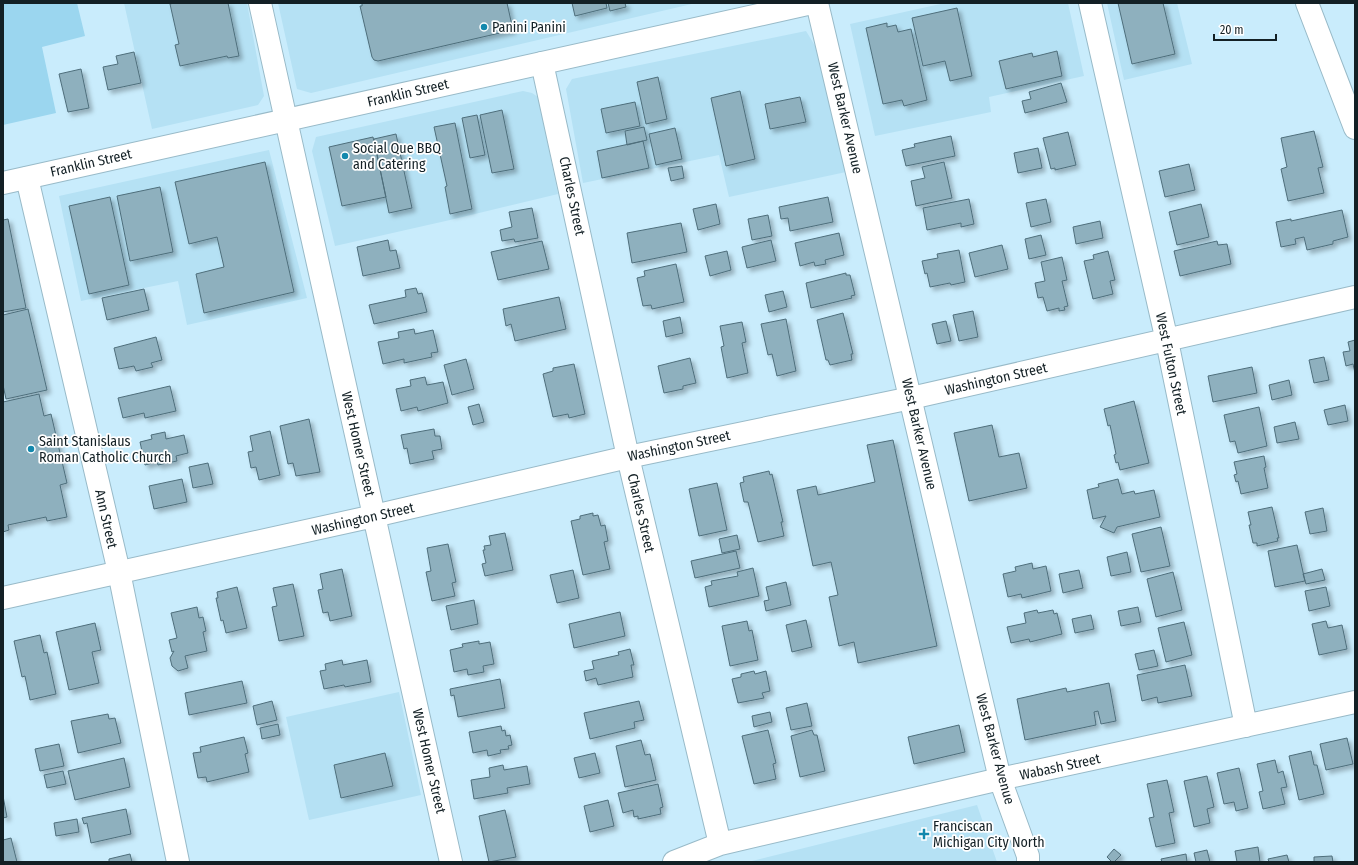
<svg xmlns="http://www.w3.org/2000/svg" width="1358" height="865" viewBox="0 0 1358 865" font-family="'Fira Sans Condensed',sans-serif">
	<defs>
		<filter id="shadow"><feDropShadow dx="3.5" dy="3.5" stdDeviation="2" flood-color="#0004"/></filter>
	</defs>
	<rect width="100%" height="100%" fill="#c9ecfc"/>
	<!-- built -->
	<path fill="#b5e1f4" d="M124,3h123l17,93 -6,9 -106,24z
		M278,3h418l-385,90 -14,-4z
		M945,3h123l16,73 -95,21 2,15 -116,24 -25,-112z
		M1107,3h70l15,61 -68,16z
		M806,31l14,23 26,118 -117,25 -10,-42 -136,28 -17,-94 6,-10z
		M523,91l9,2 6,4 20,97 -108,26 -115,26 -23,-95 4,-14z
		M269,150l38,148 -120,27 -9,-44 -97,20 -22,-105z
		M399,692l22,103 -112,25 -23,-103z
		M977,805l20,57h-249z"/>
	<!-- green -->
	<path fill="#9bd6ef" d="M3,3h74l8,33 -43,11 14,66 -53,12z"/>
	<!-- building -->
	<path fill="#8eb0be" stroke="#4e6e7b" filter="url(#shadow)" d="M174,3h54l11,53 -11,2 -1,-2 -47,10 -5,-21 4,-1 -9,-40z
		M362,3h145l6,27 -135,31 -4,-1 -2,-3 -12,-51h2z
		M572,3h34l1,5 -32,8z
		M608,3h17l1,4 -16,4z
		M1118,3h45l12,51 -43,10z
		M957,8l15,68 -22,5 -5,-20 -22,5 -11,-48z
		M887,23v4l9,-2 2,7 13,-3 16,71 -23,6 -2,-6 -19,4 -17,-76z
		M1057,51l5,25 -56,13 -7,-28 33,-8 1,4z
		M134,52l7,31 -33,7 -5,-23 15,-3 -2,-8z
		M81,69l8,39 -21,4 -9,-38z
		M658,77l9,42 -21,5 -9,-42z
		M1061,83l6,19 -42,11 -3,-12 9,-2 -2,-7z
		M740,91l15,68 -29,7 -15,-68z
		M800,97l6,25 -36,7 -5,-25z
		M635,102l5,24 -34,7 -5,-24z
		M502,110l12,59 -22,4 -12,-58z
		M477,115l8,40 -15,3 -8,-40z
		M455,123l17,86 -22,5 -5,-27 2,-1 -13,-59z
		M644,127l3,13 -20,5 -2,-14z
		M675,128l7,31 -26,6 -7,-31z
		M1314,131l9,36 -5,1 6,25 -36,8 -7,-32 6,-2 -6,-29z
		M1068,132l8,33 -21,5v-2l-4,1 -8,-31z
		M396,134l16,74 -23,5 -15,-74z
		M951,136l4,20 -49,10 -4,-16 13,-3 -1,-3z
		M373,137l13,60 -44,9 -13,-59z
		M643,141l6,27 -47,10 -5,-27z
		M1038,148l4,20 -24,5 -4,-20z
		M265,162l29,130 -90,21 -8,-39 28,-7 -7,-30 -28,7 -14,-62z
		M944,162l8,36 -36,8 -5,-25 14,-3 -3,-11z
		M1189,164l6,26 -30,7 -6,-26z
		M682,166l2,12 -13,3 -3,-13z
		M160,187l13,65 -43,9 -13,-65z
		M110,197l19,88 -40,9 -20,-88z
		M828,197l5,25 -43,9 -2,-13 -7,1 -2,-12z
		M969,199l5,25 -13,3v-4l-34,7 -4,-22z
		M1046,199l5,23 -20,5 -5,-24z
		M716,204l4,20 -22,6 -5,-21z
		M1201,204l8,33 -32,8 -8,-33z
		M532,208l6,30 -23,4 -1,-3 -12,2 -2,-11 12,-3 -3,-15z
		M1342,210l6,27 -15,4v3l-26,6 -3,-13 -9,2 1,5 -15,3 -5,-25 15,-3v2z
		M768,215l4,21 -20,4 -4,-21z
		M8,219l18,89 -23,4v-92z
		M1100,221l3,17 -27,6 -3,-17z
		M681,223l6,29 -55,11 -5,-30z
		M839,233l5,22 -19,5 1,4 -11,2 -1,-4 -14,4 -5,-23z
		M1041,235l5,20 -17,4 -4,-20z
		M388,240l2,11 6,-1 4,18 -37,8 -6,-29z
		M771,240l5,21 -29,7 -5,-21z
		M542,241l7,28 -51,11 -7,-28z
		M1217,241l1,4 9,-1 4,20 -51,12 -6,-25z
		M1002,245l6,24 -33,8 -6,-24z
		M959,250l6,32 -14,3 -1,-2 -20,4 -3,-14 -2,1 -3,-13 16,-3 -1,-4z
		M727,251l4,19 -21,6 -5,-20z
		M1108,251l7,29 -5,1 3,13 -20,5 -9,-38 10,-2 -1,-4z
		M1062,257l5,23 -5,1 6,25 -4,1 1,3 -6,1v-3l-12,3 -4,-14 -5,1 -3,-15 10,-2 -4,-19z
		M676,264l8,38 -32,7 -1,-4 -8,1 -6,-28 8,-2 -1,-5z
		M846,273v2h4l5,20 -4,1 1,2 -41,10 -5,-25z
		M416,288l2,6 4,-1 5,19 -53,12 -5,-19 37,-8 -1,-7z
		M144,289l5,21 -42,10 -5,-22z
		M783,291l4,16 -18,5 -4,-17z
		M559,297l7,32 -51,12 -4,-17 -5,2 -3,-17z
		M28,309l19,81 -41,9 -3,-14v-70z
		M973,311l5,26 -19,4 -6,-26z
		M843,313l10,41h-2l1,6 -22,5 -2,-5h-2l-9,-40z
		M680,317l3,16 -17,4 -3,-16z
		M786,319l10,52 -19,5 -5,-22 -4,1 -7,-31z
		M946,321l5,20 -14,3 -5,-20z
		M742,322l4,20 -4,1 6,30 -21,5 -6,-31 3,-1 -4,-20z
		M414,329l1,5 18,-4 5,22 -7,1 1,4 -28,6v-4l-21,5 -5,-22 21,-4 -1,-6z
		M156,337l6,23 -11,3 2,4 -17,4 -2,-5 -15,3 -5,-21z
		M1355,340v33l-2,-9 -7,2 -3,-14 7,-1 -2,-9z
		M1324,357l5,23 -15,3 -5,-23z
		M690,358l6,25 -13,3v3l-19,4 -6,-27z
		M466,359l8,30 -22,6 -8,-30z
		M574,364l11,50 -16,4 -1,-4 -15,3 -10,-43 10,-3v-3z
		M1252,367l5,26 -44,9 -5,-26z
		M425,377l2,8 16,-3 5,21 -30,8 -1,-4 -16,4 -5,-22 15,-3 -1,-6z
		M1289,380l3,15 -20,5 -3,-15z
		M170,386l6,25 -31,7 -1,-5 -21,5 -5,-20z
		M39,394l5,22 7,-2 16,69 -7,2 7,32 -20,4 -1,-4 -38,8 1,5 -6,2v-130z
		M1134,401l15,62 -29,7 -2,-8 -2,1 -2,-8 2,-1 -6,-29 -2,1 -4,-17z
		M479,404l5,18 -11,3 -5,-18z
		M1345,405l3,16 -20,4 -4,-15z
		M1259,407l8,39 -29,7 -3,-12 -5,1 -6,-27z
		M309,419l11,53 -24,4 -3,-13 -5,1 -8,-38z
		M1295,422l4,17 -22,4 -3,-16z
		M992,425l7,32 20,-4 8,35 -58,13 -15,-68z
		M434,429l1,7h5l2,13 -10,2 2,8 -24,5 -3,-16 -3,1 -3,-14z
		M270,431l10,44 -21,5 -3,-13 -5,1 -3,-16 5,-1 -3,-15z
		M165,432l1,7 18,-4 4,18 -12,3 1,5 -19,4 -1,-3 -12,3 -5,-23 12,-3 -1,-4z
		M893,440l44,206 -79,17 -4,-21 -15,4 -10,-49 9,-2 -7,-33 -18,4 -16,-76 19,-4 2,9 57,-13 -8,-37z
		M1264,456l2,11 -2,1 4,20 -27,6 -3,-13 -2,1 -2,-7 3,-1 -3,-12z
		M208,463l5,21 -20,4 -4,-21z
		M769,471l1,4 2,-1 11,48h-2l3,14 -26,6 -10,-40h-4l-4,-19 4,-1 -1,-5z
		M182,479l5,23 -33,7 -5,-23z
		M1118,479l4,15 12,-3 1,3 19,-4 6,27 -43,10 -3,6 -14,-6 6,-11 -13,3 -6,-29 12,-3 -1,-3z
		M717,483l10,47 -28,6 -10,-47z
		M1272,507l7,31h-2l1,3 -21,5v-3h-4l-4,-18h2l-3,-13z
		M1323,508l4,23 -17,3 -5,-22z
		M593,513v3l5,-1 3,11 4,-1 3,16 -4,1 6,27 -27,6 -12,-54 9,-2v-3z
		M1161,527l9,39 -29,6 -9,-38z
		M505,533l8,37 -28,6 -3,-12 4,-1 -3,-13h2l-1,-4 7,-1 -2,-9z
		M737,535l3,14 -18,4 -3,-14z
		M448,544l8,38 -4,1 3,13 -23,5 -6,-29 5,-1 -4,-23z
		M1297,545l8,36 -30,6 -7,-36z
		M736,551l4,17 -45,10 -4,-17z
		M1127,552l4,20 -20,4 -4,-19z
		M1032,563l1,6 13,-3 5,25 -29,7 -1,-4 -13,3 -5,-23 13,-3 -1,-4z
		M753,568l6,28 -50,11 -4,-20 7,-2 -1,-4 27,-5 -1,-4z
		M342,569l10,47 -22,5 -2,-9 -5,1 -5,-23 5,-1 -3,-15z
		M1322,569l3,11 -19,4 -3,-10z
		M573,570l6,28 -22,5 -7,-28z
		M1079,570l4,18 -20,5 -4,-19z
		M1173,572l9,38 -26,7 -9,-38z
		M786,582l5,23 -25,6 -2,-10 5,-1 -3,-13z
		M293,584l11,52 -25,5 -7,-34 5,-1 -4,-18z
		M237,587l10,41 -21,5 -3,-13 -2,1 -5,-23h2l-1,-6z
		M1326,587l4,19 -21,5 -4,-20z
		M474,600l4,24 -27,6 -5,-24z
		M197,607l2,11 4,-1 3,14 -3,1 4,19 -22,5 3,12 -10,3 -6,-5 -2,-8 4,-7 -2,1 -3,-12 8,-2 -6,-25z
		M1138,607l3,15 -20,4 -3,-15z
		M1037,610l1,3 15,-3 1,4 3,-1 5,21 -32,8 -1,-3 -18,4 -4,-16 19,-4 -2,-10z
		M620,612l5,24 -51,12 -5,-24z
		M1091,615l3,14 -19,4 -3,-14z
		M806,620l6,27 -20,5 -6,-27z
		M747,621l2,10 3,-1 6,30 -28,6 -8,-40z
		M1326,621l2,7 14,-3 5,24 -28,6 -7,-31z
		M1184,622l8,33 -26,7 -8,-34z
		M95,623l6,27 -9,2 7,31 -30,7 -13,-58z
		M40,635l4,18 3,-1 9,42 -26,6 -5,-24 -3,1 -8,-36z
		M479,641v3l11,-2 4,22 -11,2 1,6 -16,3 -1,-6 -13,3 -4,-22 13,-3 -1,-3z
		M630,649l4,16h-3l2,12 -35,8 -2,-7 -10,3 -2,-10 10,-2 -2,-8 27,-6 -1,-3z
		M1154,650l4,16 -19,4 -4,-16z
		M342,660l1,5 24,-5 4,22 -26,5 -1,-2 -20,4 -4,-18 6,-1 -1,-6z
		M1185,665l7,31 -34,7 -1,-6 -15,4 -5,-26z
		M754,671l1,3 11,-3 4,20 -8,2 2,5 -26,5 -6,-24 9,-2v-3z
		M500,679l5,29 -47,9 -4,-22 -3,1 -1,-7z
		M242,681l5,22 -58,12 -4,-22z
		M1109,683l7,38 -15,3 -3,-13 -4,1 2,13 -71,15 -8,-41 49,-11 1,4z
		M272,701l5,19 -20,5 -4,-19z
		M639,701l5,19 -10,2 1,6 -45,11 -6,-26z
		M807,703l5,23 -21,4 -5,-22z
		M770,712l2,10 -18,5 -2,-11z
		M108,714l1,5 6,-1 6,25 -43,10 -7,-32z
		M278,724l2,11 -18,4 -2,-11z
		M959,725l6,27 -51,12 -6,-27z
		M501,726l1,5 3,-1 1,6 4,-1 2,10 -4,1 1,3 -9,1 1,3 -13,3 -1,-6 -14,3 -4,-21z
		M768,730l8,33 -3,1 3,15 -22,5 -12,-48z
		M812,730l2,5h3l8,36 -25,6 -9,-41z
		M244,737l4,16 -3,1 4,18 -42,10 -1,-5 -8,1 -5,-25 8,-1 -1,-5z
		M1347,738l6,26 -27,6 -6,-26z
		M641,740l4,15 5,-1 6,26 -31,7 -9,-41z
		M59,744l5,22 -24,5 -5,-22z
		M1311,751l3,14h3l7,29 -25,6 -10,-44z
		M385,753l8,33 -52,12 -7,-33z
		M595,753l5,20 -21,5 -5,-20z
		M124,758l6,29 -55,13 -7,-29z
		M1275,760l3,13 5,-2 4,16 -6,1 4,16 -22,5 -4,-17 4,-1 -6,-27z
		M503,765l1,5 23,-4 3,18 -23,4 1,5 -34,6 -3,-19 19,-3 -1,-9z
		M1239,768l9,40 -12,3 -2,-9 -10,2 -7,-31z
		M63,771l3,13 -19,4 -3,-13z
		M1207,776l7,31 -7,2 3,14 -16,4 -10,-46z
		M1167,780l7,32 -5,1 6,30 -19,4 -7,-29 5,-1 -7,-33z
		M658,784l5,23 -3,1 1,6 -23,5v-3l-4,1 -1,-7 -10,3 -5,-20z
		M3,796l4,21 -4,1z
		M608,800l6,26 -24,6 -6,-26z
		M126,809l5,25 -40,9 -4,-20 -3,1 -2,-6z
		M505,810l11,47 -27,5 -10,-46z
		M77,819l2,13 -23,4 -2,-13z
		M11,838l6,24h-14v-22z
		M1258,847l2,15h-23l-2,-11z
		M1114,849l7,6 -7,7h-2l-5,-5z
		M1207,850l3,12h-14l-2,-9z
		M130,854l2,8h-23v-3z
		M1186,854l1,8h-25l-1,-3z
		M1287,855l2,7h-20l-1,-3z
		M1332,856l1,6h-19v-5z"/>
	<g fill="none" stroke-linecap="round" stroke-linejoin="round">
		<!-- minor casing -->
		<g stroke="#98bac8" stroke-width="24">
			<path id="minor" d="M260,3l191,859
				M1090,3l77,338 79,385
				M1307,3l48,125
				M542,63l86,394 92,387
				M27,178l92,394 59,290
				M3,598l371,-82 254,-59 283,-59 444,-101
				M674,862l46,-18 280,-65 355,-77"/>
		</g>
		<!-- tertiary casing -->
		<g stroke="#98bac8" stroke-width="24">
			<path id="tertiary" d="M817,3l183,776 28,77v6"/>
		</g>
		<!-- secondary casing -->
		<g stroke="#98bac8" stroke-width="24">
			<path id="secondary" d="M3,183l809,-180"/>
		</g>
		<!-- minor -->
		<use href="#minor" stroke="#fff" stroke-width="22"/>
		<!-- tertiary -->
		<use href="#tertiary" stroke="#fff" stroke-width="22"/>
		<!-- secondary -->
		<use href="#secondary" stroke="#fff" stroke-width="22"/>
	</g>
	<!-- markers -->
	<g fill="#1388ad" stroke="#fff" stroke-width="1.5">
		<circle cx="484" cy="27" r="4"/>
		<circle cx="345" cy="156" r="4"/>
		<circle cx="31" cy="449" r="4"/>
		<path d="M922 828h4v4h4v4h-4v4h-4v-4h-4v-4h4z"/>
	</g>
	<g text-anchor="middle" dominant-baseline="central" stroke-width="3.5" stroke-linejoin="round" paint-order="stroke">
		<!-- poi labels -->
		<g font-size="14" fill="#132025" stroke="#fff" text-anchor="start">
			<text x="492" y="27">Panini Panini</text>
			<text x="353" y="148">Social Que BBQ<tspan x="353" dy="16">and Catering</tspan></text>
			<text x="39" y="441">Saint Stanislaus<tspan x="39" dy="16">Roman Catholic Church</tspan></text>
			<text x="933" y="826">Franciscan<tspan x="933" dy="16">Michigan City North</tspan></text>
		</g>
		<!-- street labels -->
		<g font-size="14" fill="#132025" stroke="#fff">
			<text transform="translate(408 93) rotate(-13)">Franklin Street</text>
			<text transform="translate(845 118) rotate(77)">West Barker Avenue</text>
			<text transform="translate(91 163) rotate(-13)">Franklin Street</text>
			<text transform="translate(572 196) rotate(78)">Charles Street</text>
			<text transform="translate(1171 364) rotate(78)">West Fulton Street</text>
			<text transform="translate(996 379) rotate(-13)">Washington Street</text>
			<text transform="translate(919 434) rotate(77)">West Barker Avenue</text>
			<text transform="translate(358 444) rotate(77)">West Homer Street</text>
			<text transform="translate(679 446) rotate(-12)">Washington Street</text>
			<text transform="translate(641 513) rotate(77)">Charles Street</text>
			<text transform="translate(106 519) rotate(77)">Ann Street</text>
			<text transform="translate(363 519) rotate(-13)">Washington Street</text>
			<text transform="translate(995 749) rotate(75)">West Barker Avenue</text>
			<text transform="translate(429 761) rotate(77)">West Homer Street</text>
			<text transform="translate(1060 767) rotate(-12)">Wabash Street</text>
		</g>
	</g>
	<!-- border -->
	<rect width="1358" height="865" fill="none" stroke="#132025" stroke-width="8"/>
	<!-- scale -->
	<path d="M1214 34v6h62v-6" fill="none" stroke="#132025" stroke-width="2"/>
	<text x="1220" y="34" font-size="12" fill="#132025" stroke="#ffffff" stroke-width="3" paint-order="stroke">20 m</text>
</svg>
